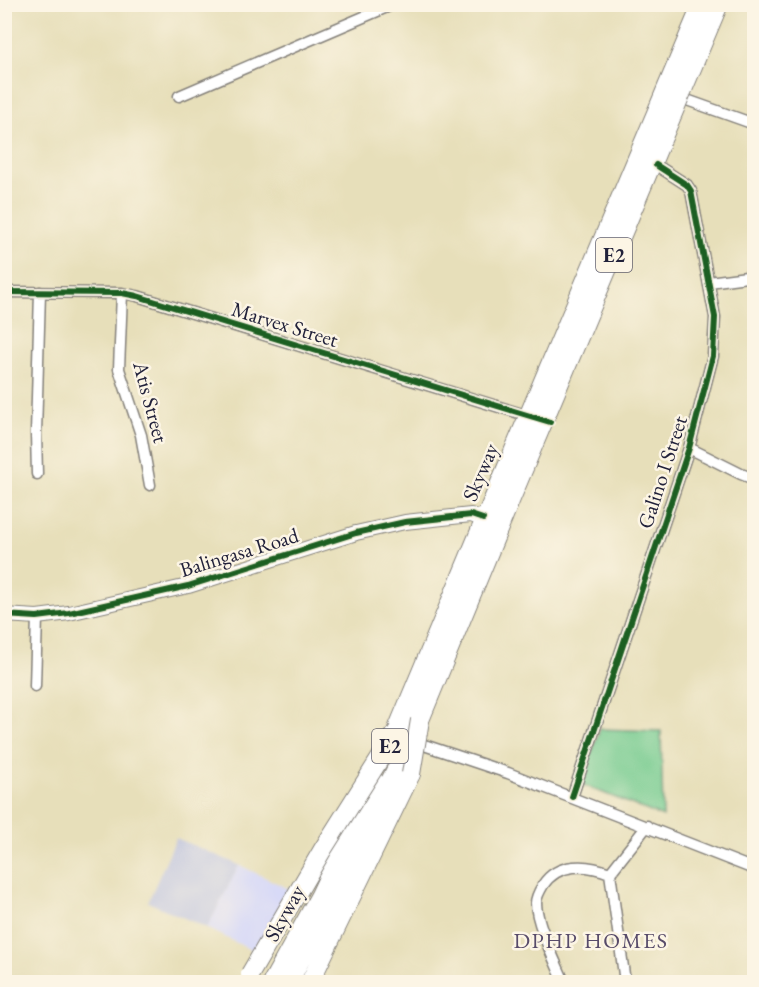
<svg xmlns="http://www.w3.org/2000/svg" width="759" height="987" viewBox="0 0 759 987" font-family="'EB Garamond',serif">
	<rect width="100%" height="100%" fill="#fcf5e5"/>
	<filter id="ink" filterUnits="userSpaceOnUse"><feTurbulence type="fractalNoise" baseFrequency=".0167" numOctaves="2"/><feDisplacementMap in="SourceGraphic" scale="12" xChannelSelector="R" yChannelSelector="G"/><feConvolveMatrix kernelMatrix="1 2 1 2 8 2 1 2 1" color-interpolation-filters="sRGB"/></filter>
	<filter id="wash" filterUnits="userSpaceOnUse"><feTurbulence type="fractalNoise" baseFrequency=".008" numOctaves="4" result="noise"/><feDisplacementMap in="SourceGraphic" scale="24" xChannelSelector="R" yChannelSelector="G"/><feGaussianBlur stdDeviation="1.35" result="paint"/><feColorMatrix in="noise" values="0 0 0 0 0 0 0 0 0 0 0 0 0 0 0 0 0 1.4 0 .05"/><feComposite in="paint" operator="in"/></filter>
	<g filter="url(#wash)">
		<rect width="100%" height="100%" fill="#e7dfba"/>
		<!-- built -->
		<path fill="#d6d8f8" d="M239,865l52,25 -32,64 -52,-26z"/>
		<!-- industrial -->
		<path fill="#bec3dd" d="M176,838l63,27 -32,63 -59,-26z"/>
		<!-- green -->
		<path fill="#76cb8f" stroke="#4c7665" stroke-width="1.5" d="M600,729l61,2 2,86 -82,-33z"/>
	</g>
	<g filter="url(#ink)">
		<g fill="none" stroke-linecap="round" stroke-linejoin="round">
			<!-- street casing -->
			<g stroke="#84807a" stroke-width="13">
				<path id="street" d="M179,96l215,-92
					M684,99l70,25
					M709,282l45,-6
					M4,292l118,1 15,3 395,121
					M122,293l-3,76 22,66 9,50
					M689,448l52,26 13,5
					M37,474l-1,-41 4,-141
					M35,686l2,-69
					M415,742l93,31 246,96
					M572,797l117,-349 24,-92 2,-39 -24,-126 -4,-6 -31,-20
					M564,982c-8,-19 -28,-59 -28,-79 0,-6 4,-13 7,-18 15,-23 44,-21 67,-12
					M625,982l-15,-109 37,-47"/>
			</g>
			<!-- secondary casing -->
			<g stroke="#84807a" stroke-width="16">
				<path id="secondary" d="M4,615l33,2 32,-4 119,-27 168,-53 49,-11 66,-7 12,4"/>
			</g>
			<!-- highway casing -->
			<g stroke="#84807a" stroke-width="20">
				<path id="highway" d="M391,744l101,-242
					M272,982l48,-87 54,-115
					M289,982l42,-80 89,-182 88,-214
					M310,982l101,-208"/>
			</g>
			<!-- street -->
			<use href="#street" stroke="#fff" stroke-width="10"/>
			<!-- secondary -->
			<use href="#secondary" stroke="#fff" stroke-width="14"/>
			<!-- highway -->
			<use href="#highway" stroke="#fff" stroke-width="18"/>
			<!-- highway-bridge casing -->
			<g stroke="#84807a" stroke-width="20" stroke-linecap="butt">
				<path id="highway-bridge" d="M492,502l210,-498
					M508,506l211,-502
					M411,774l9,-54
					M250,974l73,-125 75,-119"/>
			</g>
			<!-- highway-bridge -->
			<use href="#highway-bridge" stroke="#fff" stroke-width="18"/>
			<!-- cycleway casing -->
			<g stroke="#fcf5e5" stroke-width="10">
				<path id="cycleway" d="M4,292l118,1 15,3 413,126
					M4,615l33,2 32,-4 119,-27 168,-53 49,-11 66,-7 12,4
					M572,797l117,-349 24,-92 2,-39 -24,-126 -4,-6 -31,-20"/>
			</g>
			<!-- cycleway -->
			<use href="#cycleway" stroke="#1b5e20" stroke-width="6"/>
		</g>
	</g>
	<g text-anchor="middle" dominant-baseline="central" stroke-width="5" stroke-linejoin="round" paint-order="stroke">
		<!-- shield labels -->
		<g fill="#fcf5e5" stroke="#63616e" stroke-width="1.5">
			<rect x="596" y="238" width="36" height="34" rx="4.5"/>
			<rect x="372" y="729" width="36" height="34" rx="4.5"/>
		</g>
		<g font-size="20" font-weight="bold" fill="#22223b">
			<text x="614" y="255">E2</text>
			<text x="390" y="746">E2</text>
		</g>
		<!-- street labels -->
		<g font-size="21" fill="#22223b" stroke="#fcf5e5">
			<text transform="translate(285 324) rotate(17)">Marvex Street</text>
			<text transform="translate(151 402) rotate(75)">Atis Street</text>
			<text transform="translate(480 472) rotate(-67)">Skyway</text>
			<text transform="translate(662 472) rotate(-72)">Galino Ⅰ Street</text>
			<text transform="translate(239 552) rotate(-17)">Balingasa Road</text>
			<text transform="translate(284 913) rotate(-61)">Skyway</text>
		</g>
		<!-- neighbourhood labels -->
		<g font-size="22" letter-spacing="1.5" fill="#584c6a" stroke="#fcf5e5">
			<text x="591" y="940">DPHP HOMES</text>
		</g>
	</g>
	<!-- margin -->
	<rect width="759" height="987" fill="none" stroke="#fcf5e5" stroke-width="24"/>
</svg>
